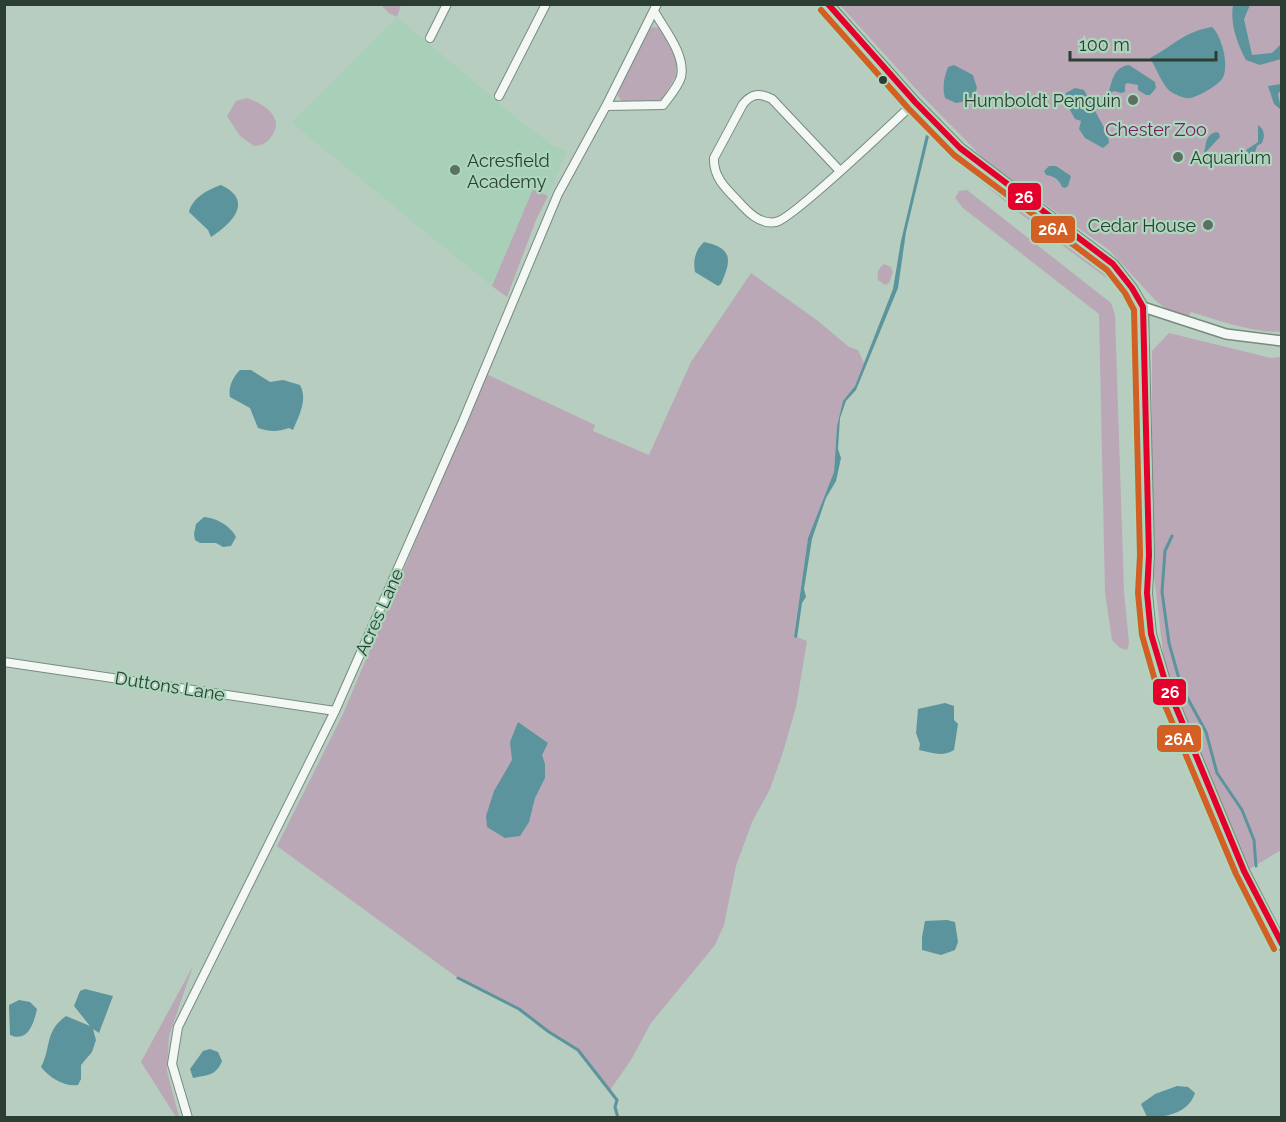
<svg xmlns="http://www.w3.org/2000/svg" width="1286" height="1122" viewBox="0 0 1286 1122" font-family="Raleway,sans-serif">
	<rect width="100%" height="100%" fill="#b6cdbf"/>
	<!-- built -->
	<path fill="#a8cfb8" d="M397,17l129,109 28,20 13,5 -19,45 -15,-7 -41,97 -200,-163z"/>
	<!-- green -->
	<path fill="#baa8b6" d="M381,5h20l-4,12 -8,-4z
		M840,5h441v327c-30,0 -61,-11 -90,-20l-3,5h-7l-13,-7 -12,-9 -47,-51 -122,-88 -62,-63z
		M653,27l7,1 17,33 -1,15 -14,23 -5,2h-35l-4,-5 1,-8 30,-59z
		M247,98c15,5 37,18 26,36 -5,9 -10,11 -19,12l-14,-10 -13,-20 9,-15z
		M949,148l3,1 157,121 23,27 -114,-85 -74,-61z
		M533,189l15,7 -12,24 -29,77 -15,-11z
		M967,190l144,113 4,12 9,277 5,51 -2,7 -7,-2 -8,-8 -7,-48 -6,-278 -136,-106 -8,-10 4,-7z
		M884,264l7,3 2,5 -4,11 -4,2 -7,-5c-1,-6 0,-12 6,-16z
		M751,273l67,48 31,26 9,3 6,13 -9,23 -12,16 -6,24 -3,46 -26,66 -14,98 13,5 -11,66 -13,45 -13,37 -18,33 -16,44 -12,59 -9,20 -64,78 -20,37 -21,30 -32,-40 -29,-18 -30,-23 -61,-31 -181,-132 66,-132 143,-340 109,51 -2,6 56,24 42,-93z
		M1169,333l102,25 10,-1v493l-33,20 -81,-184 -15,-126v-209z
		M193,966l-24,70 -2,35 12,46h-3l-35,-55z"/>
	<!-- water -->
	<path fill="#5c949d" d="M1233,5h17l-6,14 8,36 20,-2 9,-9v15l-21,6 -14,-5c-9,-17 -16,-36 -13,-55z
		M1212,27c10,9 18,40 10,52 -5,7 -28,21 -36,19 -3,0 -11,-4 -13,-5 -10,-5 -17,-26 -23,-35 25,-13 33,-26 62,-31z
		M954,65l19,10 4,13 -5,12 -16,3 -11,-5c-3,-12 -1,-20 3,-31z
		M1129,65l26,17 1,6 -6,7h-4l-8,-5v-5l-11,-2 -2,2v7l-4,1 -7,-2 -6,4c4,-13 5,-28 21,-30z
		M1281,84v6l-3,4 3,16 -7,-6 -6,-18z
		M1075,88l9,2 24,45 1,8 -6,5 -18,-10 -6,-9 2,-8 -6,-2 -10,-18 1,-8z
		M1258,125c7,5 7,11 4,18l-5,3 -4,13 -7,-9 12,-8z
		M1216,132l3,1 1,4 -16,17c2,-9 1,-19 12,-22z
		M926,135l3,1 -23,96 -8,56 -42,102 -10,11 -6,17 -2,31 3,9 -5,23 -10,17 -14,41 -8,50 2,8 -4,6 -5,35 -3,-1 14,-99 26,-66 3,-46 6,-25 12,-15 38,-97 8,-48z
		M1049,166h7l15,10 -3,10 -3,2 -3,-1c-3,-8 -8,-11 -16,-12l-2,-4z
		M221,185c34,16 10,39 -10,52l-3,-7 -19,-18c3,-14 20,-23 32,-27z
		M704,242c30,6 27,19 17,42l-3,2 -23,-14c-2,-11 0,-22 9,-30z
		M240,370h11l19,12 13,-2 17,5c8,15 -1,30 -7,45l-4,-2c-12,4 -19,4 -31,0l-8,-20 -20,-11c-2,-10 3,-20 10,-27z
		M204,517c12,1 27,9 32,20l-5,9 -8,1 -7,-4h-16l-5,-3 -1,-6 2,-10z
		M945,703l9,3v14l4,4 -4,26c-11,7 -22,3 -35,0l1,-6 -4,-11 2,-24z
		M518,722l30,21 -6,12 3,9v14l-10,20 -6,24 -9,14 -15,2 -18,-11 -1,-11 8,-25 18,-31 -2,-18z
		M947,920l8,2 3,20 -3,8 -14,5 -19,-5v-13l3,-16z
		M85,989l28,7 -14,37 -6,-4 3,11 -4,12 -11,13v14l-3,6c-14,2 -28,-7 -37,-18 11,-21 3,-35 25,-51l24,10 -16,-20 6,-15z
		M19,1000l11,2 7,7c-3,14 -9,34 -27,26l-1,-30z
		M210,1049l8,3 4,9c-6,15 -15,14 -29,17l-3,-9 13,-18z
		M1177,1086l11,1 7,6c-6,20 -30,25 -48,24l-6,-13 14,-10z"/>
	<g fill="none" stroke-linecap="round" stroke-linejoin="round">
		<!-- stream -->
		<path stroke="#5c949d" stroke-width="3" d="M1172,536l-7,15 -3,41 7,51 12,43 25,46 11,41 25,37 12,30 2,26
			M458,978l61,31 30,23 29,18 39,50 -2,7 3,11"/>
		<!-- minor casing -->
		<g stroke="#788a80" stroke-width="10">
			<path id="minor" d="M430,38l17,-34
				M499,96l47,-92
				M606,106l57,-1c6,-8 15,-18 18,-28 5,-22 -17,-48 -27,-66
				M839,170l-67,-71c-12,-6 -20,-6 -29,5l-29,54c-1,18 11,30 23,42 10,11 22,25 39,22 15,-2 120,-102 139,-120
				M4,662l331,49
				M188,1118l-16,-54 6,-37 157,-316 128,-290 95,-227 48,-88 51,-102"/>
		</g>
		<!-- tertiary casing -->
		<g stroke="#788a80" stroke-width="12">
			<path id="tertiary" d="M828,4l87,98 45,46 153,116 19,24 11,19 83,27 56,7
				M1143,307l6,248 -2,38 4,41 14,47 79,190 38,74"/>
		</g>
		<!-- minor -->
		<use href="#minor" stroke="#f4f8f5" stroke-width="8"/>
		<!-- tertiary -->
		<use href="#tertiary" stroke="#f4f8f5" stroke-width="9"/>
		<!-- bus-1 casing -->
		<g stroke="#acd7bd" stroke-width="10">
			<path id="bus-1" d="M828,4l87,98 45,46 153,116 19,24 11,19 6,248 -2,38 4,41 14,47 79,190 38,73"/>
		</g>
		<!-- bus-2 casing -->
		<g stroke="#acd7bd" stroke-width="10">
			<path id="bus-2" d="M821,10l87,98 46,47 153,115 18,23 9,17 6,245 -2,38 4,42 14,49 80,190 38,75"/>
		</g>
		<!-- bus-1 -->
		<use href="#bus-1" stroke="#e4002b" stroke-width="6"/>
		<!-- bus-2 -->
		<use href="#bus-2" stroke="#d45f25" stroke-width="6"/>
	</g>
	<!-- markers -->
	<circle fill="#2c3e33" stroke="#acd7bd" stroke-width="2" cx="883" cy="80" r="5"/>
	<g fill="#5c7064" stroke="#acd7bd" stroke-width="2">
		<circle cx="1133" cy="100" r="6"/>
		<circle cx="1178" cy="157" r="6"/>
		<circle cx="455" cy="170" r="6"/>
		<circle cx="1208" cy="225" r="6"/>
	</g>
	<g text-anchor="middle" dominant-baseline="central" stroke-width="4.5" stroke-linejoin="round" paint-order="stroke">
		<!-- poi labels -->
		<g font-size="18" fill="#2c3e33" stroke="#acd7bd" text-anchor="end">
			<text x="1121" y="100">Humboldt Penguin</text>
			<text x="1190" y="157" text-anchor="start">Aquarium</text>
			<text x="467" y="160" text-anchor="start">Acresfield<tspan x="467" dy="21">Academy</tspan></text>
			<text x="1196" y="225">Cedar House</text>
		</g>
		<!-- park labels -->
		<g font-size="18" fill="#7c1967" stroke="#acd7bd">
			<text x="1156" y="129">Chester Zoo</text>
		</g>
		<!-- street labels -->
		<g font-size="18" fill="#2c3e33" stroke="#acd7bd">
			<text transform="translate(379 612) rotate(-66)">Acres Lane</text>
			<text transform="translate(170 686) rotate(9)">Duttons Lane</text>
		</g>
	</g>
	<g stroke="#acd7bd" stroke-width="2">
		<rect x="1007" y="182" width="35" height="29" rx="6" fill="#e4002b"/>
		<rect x="1030" y="215" width="46" height="29" rx="6" fill="#d45f25"/>
		<rect x="1152" y="678" width="35" height="28" rx="6" fill="#e4002b"/>
		<rect x="1156" y="724" width="46" height="29" rx="6" fill="#d45f25"/>
	</g>
	<g font-size="16" text-anchor="middle" font-weight="bold" fill="#fff">
		<text x="1024" y="203">26</text>
		<text x="1053" y="235">26A</text>
		<text x="1170" y="698">26</text>
		<text x="1179" y="745">26A</text>
	</g>
	<!-- border -->
	<rect width="1286" height="1122" fill="none" stroke="#2c3e33" stroke-width="12"/>
	<!-- scale -->
	<path d="M1070 51v9h146v-9" fill="none" stroke="#2c3e33" stroke-width="3"/>
	<text x="1079" y="51" font-size="18" fill="#2c3e33" stroke="#acd7bd" stroke-width="4.5" paint-order="stroke">100 m</text>
</svg>
